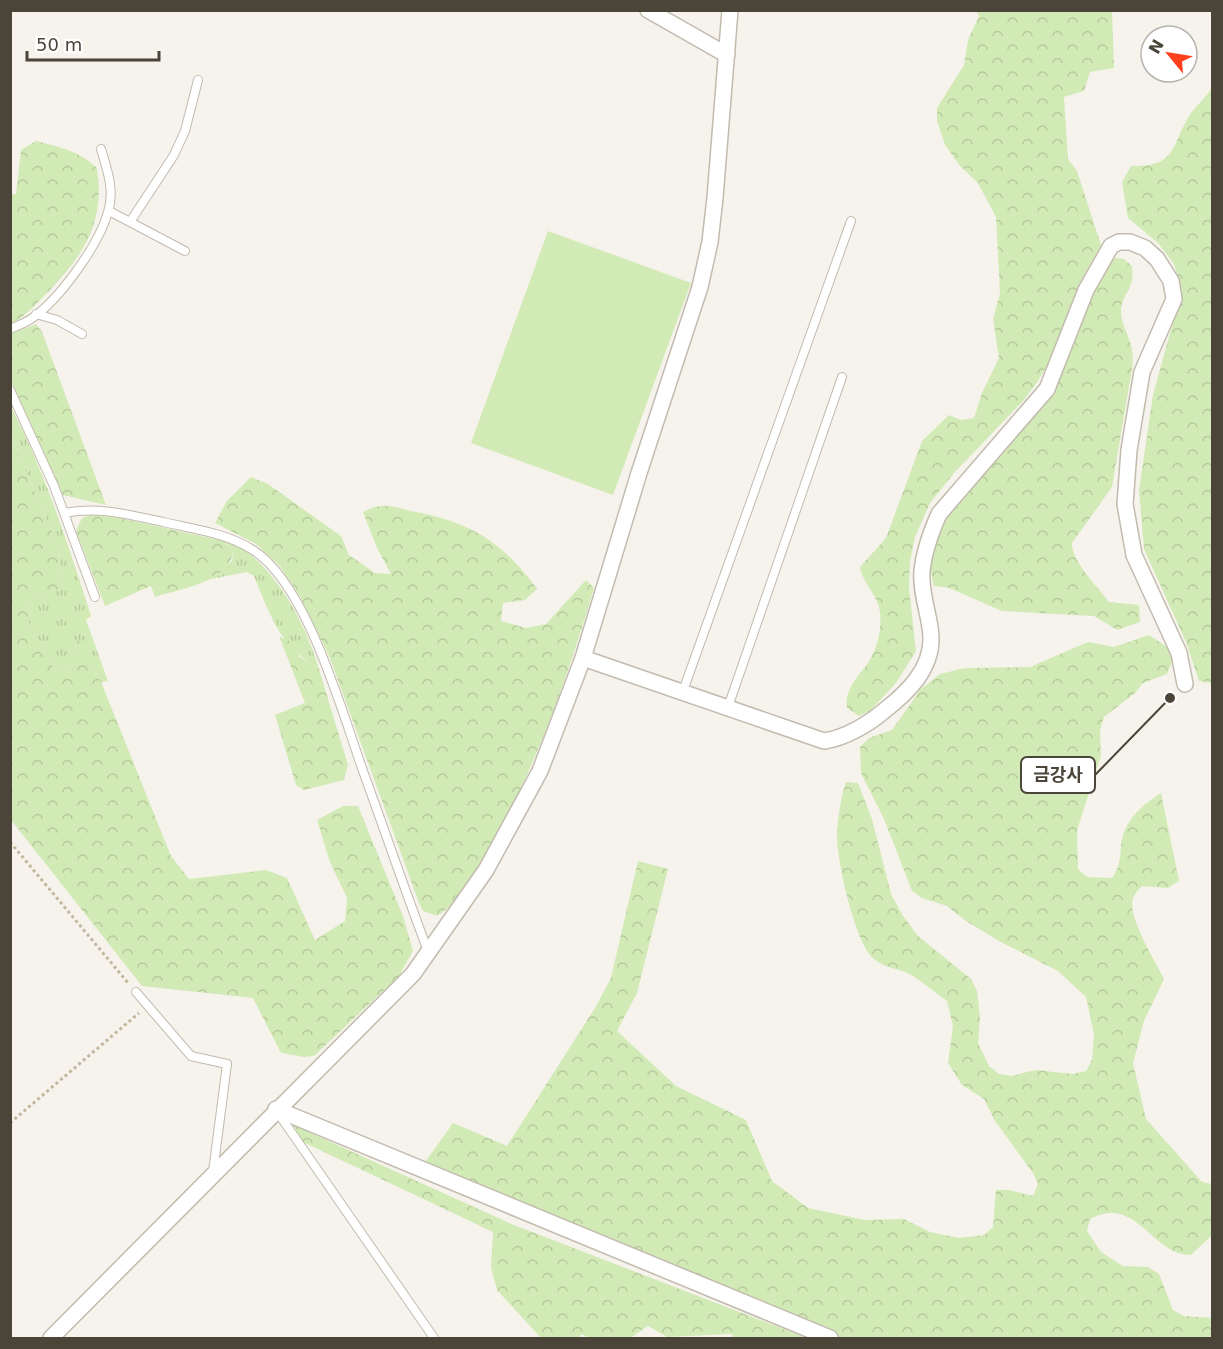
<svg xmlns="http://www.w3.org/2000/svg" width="1223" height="1349" viewBox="0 0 1223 1349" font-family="'DejaVu Sans','Noto Sans KR',sans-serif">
	<defs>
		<pattern id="grass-tufts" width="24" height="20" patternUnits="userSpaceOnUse" patternTransform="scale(1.5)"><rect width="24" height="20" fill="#d2eab5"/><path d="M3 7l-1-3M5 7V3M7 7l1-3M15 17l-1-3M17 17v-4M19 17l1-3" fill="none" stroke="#b6ca9c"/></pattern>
		<pattern id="forest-crowns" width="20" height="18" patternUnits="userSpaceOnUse" patternTransform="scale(1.5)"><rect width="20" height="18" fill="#d2eab5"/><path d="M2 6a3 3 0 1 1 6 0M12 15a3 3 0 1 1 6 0" fill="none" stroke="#b6ca9c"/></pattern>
	</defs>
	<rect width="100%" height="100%" fill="#f6f3ec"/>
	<!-- grass -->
	<path fill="url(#grass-tufts)" d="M10,405c35,67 58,139 81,211l-5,4 22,61 -7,1 -24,-43 -7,28 -14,6 -27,-50 1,-26 33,-8 -4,-41 -48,-111z
		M224,541c46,12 83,85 95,128 -40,-24 -48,-52 -65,-93l-7,-4 -36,7 21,-18 2,-11z"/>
	<!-- forest -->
	<path fill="url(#forest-crowns)" d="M976,11h136l2,57 -24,4 -6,19 -20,6 4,62 9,12 24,74 -22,39 -28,75 -13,22 -15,20 -69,72 -24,30 -15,34 -5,25 -1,26 7,63 -20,32 -26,28 -11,5 -12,-8c-2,-20 10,-30 21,-45 9,-13 14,-34 12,-50 -1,-18 -17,-28 -20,-46l26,-29 36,-97 27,-26 12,5 13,-2 8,-25 17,-35 -6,-39 7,-26 -4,-76 -18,-34 -18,-17 -15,-21 -8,-24v-13l27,-43 4,-25 11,-24z
		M1212,88v594l-1,1 -12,-2 -13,-39 -42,-93 -5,-59 14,-95 22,-80 3,-39 -4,-12 -16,-21 -30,-25 -6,-36 9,-16c48,1 39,-21 60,-53 6,-8 15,-16 21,-25z
		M36,141c23,6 44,10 61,27 8,54 -12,85 -48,123 -12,12 -23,25 -38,33v-130h5l5,-44z
		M1114,258l10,1 8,7c0,4 1,11 0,15 -3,11 -12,19 -11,32 3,22 15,30 11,56l-20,118 -40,56c-1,18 26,44 37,59l30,3 1,17 -23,8 -23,-14 -92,-5 -53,-23 -15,-2c-8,-25 1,-45 11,-69l110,-128 38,-98 12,-24z
		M36,324l6,8 64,173 -43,-10 -52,-114v-47z
		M11,437l48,111 4,41 -33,8 -1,26 27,50 14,-6 7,-29 24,44 70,174 18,23 77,-9 21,8 28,62 30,-19 2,-23 -17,-36 -13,-42 26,-14h15l45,110 10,35 -14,25 -85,80 -10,1 -23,-4 -28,-55 -111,-12 -131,-166z
		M251,477l17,7 73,52 8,19 26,18 16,1 -14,-26 -14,-36c19,-10 28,-6 48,-1 59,11 91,30 126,78l-12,11 -22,3 -2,18 25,7 20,-4 40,-44 8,8c-28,94 -60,187 -112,271 -12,21 -24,44 -45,57l-14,-5 -4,-8 -89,-245 -30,-62 -21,-31 -23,-21 -41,-21 12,-22z
		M90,515l25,2 109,24 10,9c-6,33 -52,38 -79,47l-4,-11 -46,20 -29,-75 6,-13z
		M1149,635l21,14 2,13 -5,12 -24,9 -8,10 -31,24 -4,13 1,26 -24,74 1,39 9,8 25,1c8,-11 8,-20 9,-32 3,-26 20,-40 40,-53l18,88 -11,7 -26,-2c-3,3 -7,7 -9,12 -6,19 22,62 31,81l-20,42 -11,42 13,56 56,63 10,2v51l-21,20c-40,0 -54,-61 -101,-36l-3,12 14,21 22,14 25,1 11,7 14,36 11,6 28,2v20h-370l-419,-173 30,-42 54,23 88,-138 16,-30 27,-117 30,8 -31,124 -20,38 59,55 70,34 26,61 36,27 57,12 39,-1 26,13 29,6 25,-3 9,-8 3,-37h13l24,6 5,-12 -5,-11 -38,-52 -11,-22 -22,-14 -14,-22 5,-37 -6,-25c-13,-9 -28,-23 -42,-29 -12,-4 -25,-6 -34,-16 -17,-19 -35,-98 -34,-124 1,-16 4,-35 9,-50l12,1 14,36 19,75 12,22 15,20 53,43 6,12 3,26 -2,26 11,23 10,8 12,2 24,-6 38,4 13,-3 6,-11 2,-25 -8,-38 -28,-26 -59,-30 -33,-20 -19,-15 -25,-8 -10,-7 -28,-72 -23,-46 -1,-26 9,-9 23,-8 29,-41 19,-15 25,-6 65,-1 58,-25 26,5z
		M279,636l10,5 11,16 19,12 29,96 -4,15 -40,10 -8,-5 -21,-70 30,-12z
		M293,1125l221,100 293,113h-74l-1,-4 -65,3 -19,-11 -18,12h-40l-9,-4 -2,4h-38l-44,-48 -6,-22 2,-36 -190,-90z"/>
	<!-- garden -->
	<path fill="#d2eab5" d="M548,231l143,52 -78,212 -142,-52z"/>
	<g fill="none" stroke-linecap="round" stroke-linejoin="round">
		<!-- service casing -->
		<g stroke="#c2bbae" stroke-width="10">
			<path id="service" d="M109,211l76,40
				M130,222l44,-67 11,-24 13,-51
				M36,314l21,6 25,14
				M10,329c7,-3 15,-6 21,-10 28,-19 68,-74 77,-107 7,-21 -1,-43 -7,-63
				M10,390l44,96 41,111
				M64,513c35,-7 65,2 99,9 30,7 64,11 90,28 54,34 89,162 110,221 22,60 42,120 65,180
				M683,691l168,-470
				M728,707l114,-330
				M136,992l55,64 36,8 -14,108
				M278,1113l156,225"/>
		</g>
		<!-- minor casing -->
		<g stroke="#c2bbae" stroke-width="18">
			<path id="minor" d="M648,10l79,45
				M583,658l241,83c21,-3 45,-17 61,-31 22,-17 46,-40 46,-71 0,-22 -11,-44 -9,-68 2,-20 9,-39 17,-57l108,-125 39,-99 25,-44 8,-4h11l15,6 12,11 14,22 3,18 -32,73 -13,78 -4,54 9,51 45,98 6,31
				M276,1109l554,229
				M51,1338l362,-364 73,-104 54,-99 43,-113 56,-185 61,-186 10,-45 5,-44 15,-188"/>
		</g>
		<!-- path -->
		<path stroke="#c4b79f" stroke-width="3" stroke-dasharray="3 3" stroke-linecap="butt" d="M10,842l119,142
			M10,1123l129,-110"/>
		<!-- service -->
		<use href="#service" stroke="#fff" stroke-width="8"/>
		<!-- minor -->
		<use href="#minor" stroke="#fff" stroke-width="15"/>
	</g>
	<!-- callouts -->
	<path fill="none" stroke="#4b4439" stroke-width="2" d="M1170 698L1095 775"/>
	<circle fill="#4b4439" stroke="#fff" stroke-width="2" cx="1170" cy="698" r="6"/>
	<rect fill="#fff" stroke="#4b4439" stroke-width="2" x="1021" y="757" width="74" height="36" rx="6"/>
	<g font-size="18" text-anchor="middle" font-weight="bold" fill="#4b4439">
		<text x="1058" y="781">금강사</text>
	</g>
	<!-- border -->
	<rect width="1223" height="1349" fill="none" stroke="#4b4439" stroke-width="24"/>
	<!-- north arrow -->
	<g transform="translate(1169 54) rotate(300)"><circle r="28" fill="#ffffff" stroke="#b7b4b0" stroke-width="1.5"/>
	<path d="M0-4.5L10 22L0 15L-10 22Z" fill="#fc3f1d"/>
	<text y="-9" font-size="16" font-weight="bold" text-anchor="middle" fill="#4b4439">N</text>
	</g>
	<!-- scale -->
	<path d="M27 51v9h132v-9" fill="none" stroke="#4b4439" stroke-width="3"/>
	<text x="36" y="51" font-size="18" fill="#4b4439" stroke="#ffffff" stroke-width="4.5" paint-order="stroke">50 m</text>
</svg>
